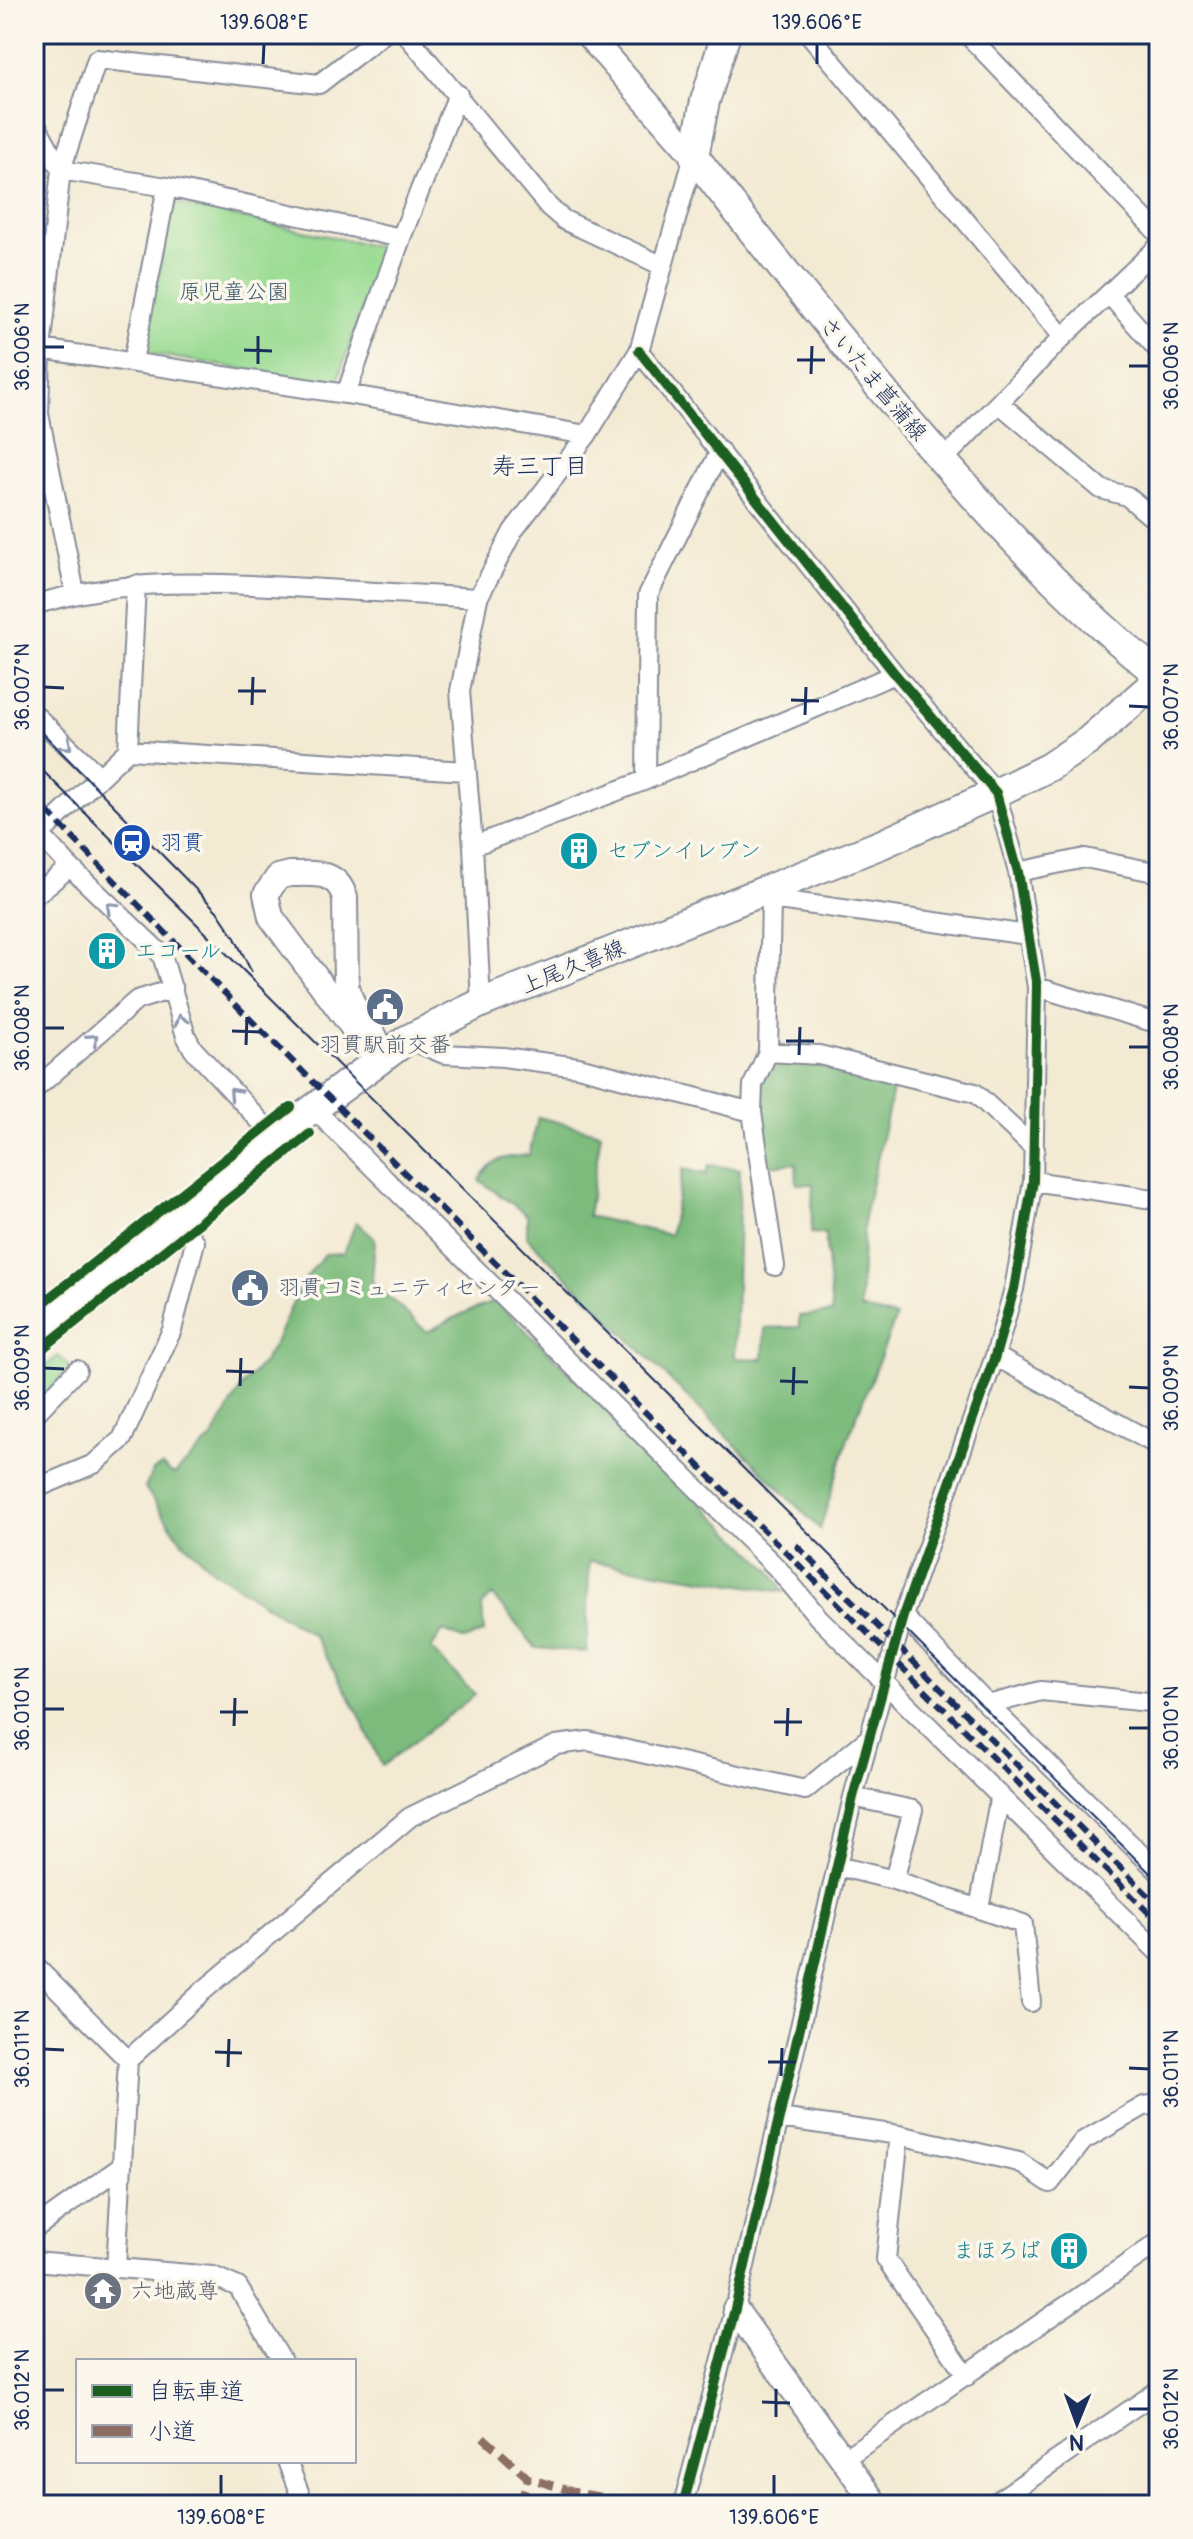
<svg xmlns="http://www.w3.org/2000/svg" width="1193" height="2539" viewBox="0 0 1193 2539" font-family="Pangolin,'Klee One',sans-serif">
	<rect width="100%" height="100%" fill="#fbf7ec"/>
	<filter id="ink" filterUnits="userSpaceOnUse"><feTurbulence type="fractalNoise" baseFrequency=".0125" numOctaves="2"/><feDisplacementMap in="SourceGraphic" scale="16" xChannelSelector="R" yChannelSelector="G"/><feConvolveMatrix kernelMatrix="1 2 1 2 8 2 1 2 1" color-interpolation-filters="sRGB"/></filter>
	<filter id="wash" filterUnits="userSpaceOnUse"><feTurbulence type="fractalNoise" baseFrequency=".006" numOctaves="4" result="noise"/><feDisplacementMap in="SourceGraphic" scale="32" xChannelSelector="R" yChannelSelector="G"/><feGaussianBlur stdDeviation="1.8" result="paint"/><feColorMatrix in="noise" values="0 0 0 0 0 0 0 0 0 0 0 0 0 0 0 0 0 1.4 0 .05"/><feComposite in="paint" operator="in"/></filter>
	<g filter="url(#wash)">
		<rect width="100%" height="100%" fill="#f3ead3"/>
		<!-- green -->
		<path fill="#9adb92" stroke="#5a8578" stroke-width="2" d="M173,203l210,45 -47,137 -195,-33z
			M58,1356l12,11 -36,40v-31z"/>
		<!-- forest -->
		<path fill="#7bbb7c" stroke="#4b756d" stroke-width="2" d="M772,1059l48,2 75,20 -31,136 -4,92 36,8 -48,121 -28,91 -293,-292v-22l-48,-35c14,-23 24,-23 50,-25l9,-38 63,16 -13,83 82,19 13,-66 23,5 3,-9 31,4 -5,189 28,1 2,-31 34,-1v-11l33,-3 -7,-79 -14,-1 2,-49h-16l-1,-21 -26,3 -14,-64z
			M356,1222l19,17 -3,43 55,50 35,-18 34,-13 274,269 14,22 -195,-31 -2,91 -51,-4 -44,-53 -10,11 2,26 -19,8 -22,-9 -12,18 44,46 -93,71 -24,-54 -44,-76 -100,-65 -34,-32 -35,-51 8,-17 9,-5 12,9 39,-38 29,-51 20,-22 14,-23 25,-57 24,-30 19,-1z"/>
	</g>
	<g filter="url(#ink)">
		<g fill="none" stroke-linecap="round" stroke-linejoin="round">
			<!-- street casing -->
			<g stroke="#878c98" stroke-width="22">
				<path id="street" d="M406,34l143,173 15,13 99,46
					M809,34l254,303
					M967,34l192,200
					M34,121l27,49
					M61,170l106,17 234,51 57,-144
					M1109,294l50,57
					M34,348l312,46 241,41
					M639,351l256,323 101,119 22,79 19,115 -4,194 -19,108 -19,67 -92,260 -18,65 -32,116 -118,512 -52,196
					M133,361l34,-174
					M346,394l55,-156
					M1000,404l101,85 26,7 32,27
					M942,461l121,-124 96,-91
					M75,593l-36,-179 2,-64 20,-180 36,-111 222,25 64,-50
					M34,605c92,-28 178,-23 273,-17 57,3 114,7 171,10
					M34,714l65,62
					M128,750l8,-165
					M646,780l2,-185 72,-144
					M34,828l36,39 92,88 24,81 7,13 82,88
					M40,834l88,-84 338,21
					M473,846l173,-66 249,-106
					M1018,872l67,-14 74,15
					M34,896l36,-29
					M771,899l257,36
					M1037,987l122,37
					M481,1003l-8,-157 -13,-155 18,-93 35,-67 74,-96 52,-84 55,-195
					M408,1039l36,15 59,3 75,10 174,45 1,-27 15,-33 3,-153 -4,-8
					M768,1052l51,3 156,38 60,56
					M34,1090l103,-90 36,-11
					M313,1108l466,462 39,47 341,336
					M752,1112l23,154
					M1033,1181l126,19
					M34,1291l24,24
					M995,1356l164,90
					M34,1415l43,-45
					M34,1489l60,-25 28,-25 50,-109 23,-88 -17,-23
					M903,1616l85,89 171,167
					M988,1705l53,-14 118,12
					M853,1797l60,13 -19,70
					M837,1866l57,14 129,44 8,78
					M979,1909l21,-114
					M34,1965l94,95
					M779,2118l120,17 120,27 31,21 33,-42 61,-35 15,-2
					M899,2135l-13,124 81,117
					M34,2229l88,-63
					M34,2261l179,15 25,11 44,74
					M116,2268l12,-208 75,-69 207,-174 146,-72 32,-4 217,49 65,-53
					M845,2458l314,-216
					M287,2461l17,44
					M992,2505l167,-115"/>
			</g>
			<!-- secondary casing -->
			<g stroke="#878c98" stroke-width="28">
				<path id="secondary" d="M587,34l107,122
					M290,874c25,0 47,-4 55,24l1,89 7,18 22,32 6,20 -16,-13 -94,-127 -5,-23 12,-17z
					M735,2309l141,196"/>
			</g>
			<!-- primary casing -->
			<g stroke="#878c98" stroke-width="32">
				<path id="primary" d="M726,34l-21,67 -11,55c63,82 128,162 194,241 84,99 170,197 271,278
					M34,1335l144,-116 97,-82 133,-98 73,-36 401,-159 114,-51 53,-26 39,-26 71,-62"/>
			</g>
			<!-- street -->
			<use href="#street" stroke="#fff" stroke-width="18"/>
			<!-- secondary -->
			<use href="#secondary" stroke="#fff" stroke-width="24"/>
			<!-- primary -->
			<use href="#primary" stroke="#fff" stroke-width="28"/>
			<!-- tram -->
			<path stroke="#1b2f5e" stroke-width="2" d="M34,724l183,187 18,27 16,33
				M34,762l1125,1120"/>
			<!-- rail -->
			<path stroke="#1b2f5e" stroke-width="6" stroke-dasharray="12 6" stroke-linecap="butt" d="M34,798l210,215 915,910
				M796,1545l363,361"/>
			<!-- quiet -->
			<path stroke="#8d6e63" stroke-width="8" stroke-dasharray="16 8" stroke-linecap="butt" d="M483,2437l45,41 46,14 74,13
				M520,2505l8,-27"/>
			<!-- cycleway casing -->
			<g stroke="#fbf7ec" stroke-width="15">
				<path id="cycleway" d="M639,351l256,323 101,119 22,79 19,115 -4,194 -19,108 -19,67 -92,260 -18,65 -32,116 -118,512 -52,196
					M34,1310l257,-203
					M34,1355l276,-221"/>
			</g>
			<!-- cycleway -->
			<use href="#cycleway" stroke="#1b5e20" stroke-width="10"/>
		</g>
		<!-- one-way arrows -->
		<defs><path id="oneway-chevron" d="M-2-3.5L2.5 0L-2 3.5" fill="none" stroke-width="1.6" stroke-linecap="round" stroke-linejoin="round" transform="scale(2)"/></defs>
		<g stroke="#8d97ae">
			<use href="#oneway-chevron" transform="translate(67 745) rotate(43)"/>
			<use href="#oneway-chevron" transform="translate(111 907) rotate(-136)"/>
			<use href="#oneway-chevron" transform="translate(181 1020) rotate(-107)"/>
			<use href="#oneway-chevron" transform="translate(93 1039) rotate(-41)"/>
			<use href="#oneway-chevron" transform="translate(234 1093) rotate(-133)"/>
		</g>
	</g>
	<!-- ticks -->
	<path fill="none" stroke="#1b2f5e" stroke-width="3" d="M263,64l1,-20M817,64v-20M44,347h20M244,350l28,1M797,360h28M258,364v-28M1129,366h20M811,374l1,-28M44,687l20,1M238,691h28M791,700l28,1M252,705l1,-28M1129,706l20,1M805,715l1,-28M44,1028h20M232,1031l28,1M786,1041h28M246,1045l1,-28M1129,1047h20M799,1055l1,-28M44,1368l20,1M226,1371l28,1M780,1381l28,1M240,1386l1,-28M1129,1387l20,1M793,1395l1,-28M44,1709h20M220,1712h28M774,1722h28M234,1726l1,-28M1129,1728h20M787,1736l1,-28M44,2049l20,1M215,2052l27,1M768,2062h28M228,2067l1,-28M1129,2068l20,1M781,2076l1,-28M44,2390h20M762,2402l28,1M1129,2409h20M776,2417v-28M221,2495v-20M774,2495v-20"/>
	<!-- icons -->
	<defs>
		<g id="station-disc" transform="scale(2)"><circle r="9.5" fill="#1a4fb4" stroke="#fbf7ec"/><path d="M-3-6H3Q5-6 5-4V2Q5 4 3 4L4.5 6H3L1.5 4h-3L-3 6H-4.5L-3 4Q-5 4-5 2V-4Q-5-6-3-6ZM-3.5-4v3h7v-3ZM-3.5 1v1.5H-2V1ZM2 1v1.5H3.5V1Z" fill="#fff"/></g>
		<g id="building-disc" transform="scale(2)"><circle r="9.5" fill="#0f9aa8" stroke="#fbf7ec"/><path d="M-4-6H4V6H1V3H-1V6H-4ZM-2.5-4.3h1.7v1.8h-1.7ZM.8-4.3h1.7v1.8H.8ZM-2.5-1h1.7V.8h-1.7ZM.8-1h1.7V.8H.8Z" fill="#fff"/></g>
		<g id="civic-disc" transform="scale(2)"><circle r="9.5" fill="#5c6f8a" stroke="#fbf7ec"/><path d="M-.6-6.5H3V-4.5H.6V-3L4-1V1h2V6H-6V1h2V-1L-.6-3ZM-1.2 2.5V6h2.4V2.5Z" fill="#fff"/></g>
		<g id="temple-disc" transform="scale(2)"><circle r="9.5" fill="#6b7280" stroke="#fbf7ec"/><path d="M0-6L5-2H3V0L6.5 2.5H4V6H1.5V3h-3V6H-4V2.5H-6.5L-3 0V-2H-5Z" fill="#fff"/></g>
	</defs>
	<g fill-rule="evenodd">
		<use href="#station-disc" x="132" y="843"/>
		<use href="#building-disc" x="579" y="851"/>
		<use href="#building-disc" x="107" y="951"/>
		<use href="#civic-disc" x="385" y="1007"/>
		<use href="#civic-disc" x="250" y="1288"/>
		<use href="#building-disc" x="1069" y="2251"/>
		<use href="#temple-disc" x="103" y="2291"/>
	</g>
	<g text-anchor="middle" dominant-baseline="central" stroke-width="7" stroke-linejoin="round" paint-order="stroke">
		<!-- park labels -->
		<g font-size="22" fill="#3b5a6b" stroke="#fbf7ec">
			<text x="234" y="292">原児童公園</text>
		</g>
		<!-- street labels -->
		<g font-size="22" fill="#1b2f5e" stroke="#fbf7ec">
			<text transform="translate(873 379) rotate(50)">さいたま菖蒲線</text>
			<text transform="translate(573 967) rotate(-22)">上尾久喜線</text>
		</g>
		<!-- transit labels -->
		<g font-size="22" fill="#164399" stroke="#fbf7ec" text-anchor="start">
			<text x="160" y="843">羽貫</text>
		</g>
		<!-- culture labels -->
		<g font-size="22" fill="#0d838f" stroke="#fbf7ec" text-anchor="start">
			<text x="607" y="851">セブンイレブン</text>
			<text x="135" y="951">エコール</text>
			<text x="1041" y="2251" text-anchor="end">まほろば</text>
		</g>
		<!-- service labels -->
		<g font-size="22" fill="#4e5e75" stroke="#fbf7ec">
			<text x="385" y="1045">羽貫駅前交番</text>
			<text x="278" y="1288" text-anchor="start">羽貫コミュニティセンター</text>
		</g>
		<!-- worship labels -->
		<g font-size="22" fill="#5b616d" stroke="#fbf7ec" text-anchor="start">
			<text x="131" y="2291">六地蔵尊</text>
		</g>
		<!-- neighbourhood labels -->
		<g font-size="24" fill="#1b2f5e" stroke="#fbf7ec">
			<text x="540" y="466">寿三丁目</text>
		</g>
	</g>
	<!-- margin -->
	<rect width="1193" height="2539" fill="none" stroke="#fbf7ec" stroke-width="88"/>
	<!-- legend -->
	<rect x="76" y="2359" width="280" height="104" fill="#fbf7ec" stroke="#a1a7b3" stroke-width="2"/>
	<rect x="92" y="2385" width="40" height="12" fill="#1b5e20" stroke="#a1a7b3" stroke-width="2"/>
	<text x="148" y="2399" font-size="24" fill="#1b2f5e">自転車道</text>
	<rect x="92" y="2425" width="40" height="12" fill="#8d6e63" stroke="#a1a7b3" stroke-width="2"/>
	<text x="148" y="2439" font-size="24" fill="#1b2f5e">小道</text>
	<!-- north arrow -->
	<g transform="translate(1077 2423) rotate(181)" stroke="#fbf7ec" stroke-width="6" paint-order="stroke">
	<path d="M0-6L14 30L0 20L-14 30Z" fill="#1b2f5e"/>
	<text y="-12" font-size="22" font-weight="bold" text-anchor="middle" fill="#1b2f5e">N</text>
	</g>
	<rect x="44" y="44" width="1105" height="2451" fill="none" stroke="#1b2f5e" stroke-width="3"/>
	<g font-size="20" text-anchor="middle" fill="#1b2f5e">
		<text x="264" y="29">139.608°E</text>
		<text x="817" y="29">139.606°E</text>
		<text transform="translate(22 347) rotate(-90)" y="7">36.006°N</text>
		<text transform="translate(1171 366) rotate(-90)" y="7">36.006°N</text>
		<text transform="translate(22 687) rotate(-90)" y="7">36.007°N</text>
		<text transform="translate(1171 707) rotate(-90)" y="7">36.007°N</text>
		<text transform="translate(22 1028) rotate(-90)" y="7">36.008°N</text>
		<text transform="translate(1171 1047) rotate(-90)" y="7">36.008°N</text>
		<text transform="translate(22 1368) rotate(-90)" y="7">36.009°N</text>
		<text transform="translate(1171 1388) rotate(-90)" y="7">36.009°N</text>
		<text transform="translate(22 1709) rotate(-90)" y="7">36.010°N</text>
		<text transform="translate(1171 1728) rotate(-90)" y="7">36.010°N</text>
		<text transform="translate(22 2049) rotate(-90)" y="7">36.011°N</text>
		<text transform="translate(1171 2069) rotate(-90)" y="7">36.011°N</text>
		<text transform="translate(22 2390) rotate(-90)" y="7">36.012°N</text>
		<text transform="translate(1171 2409) rotate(-90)" y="7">36.012°N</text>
		<text x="221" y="2524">139.608°E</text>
		<text x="774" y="2524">139.606°E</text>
	</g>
</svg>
